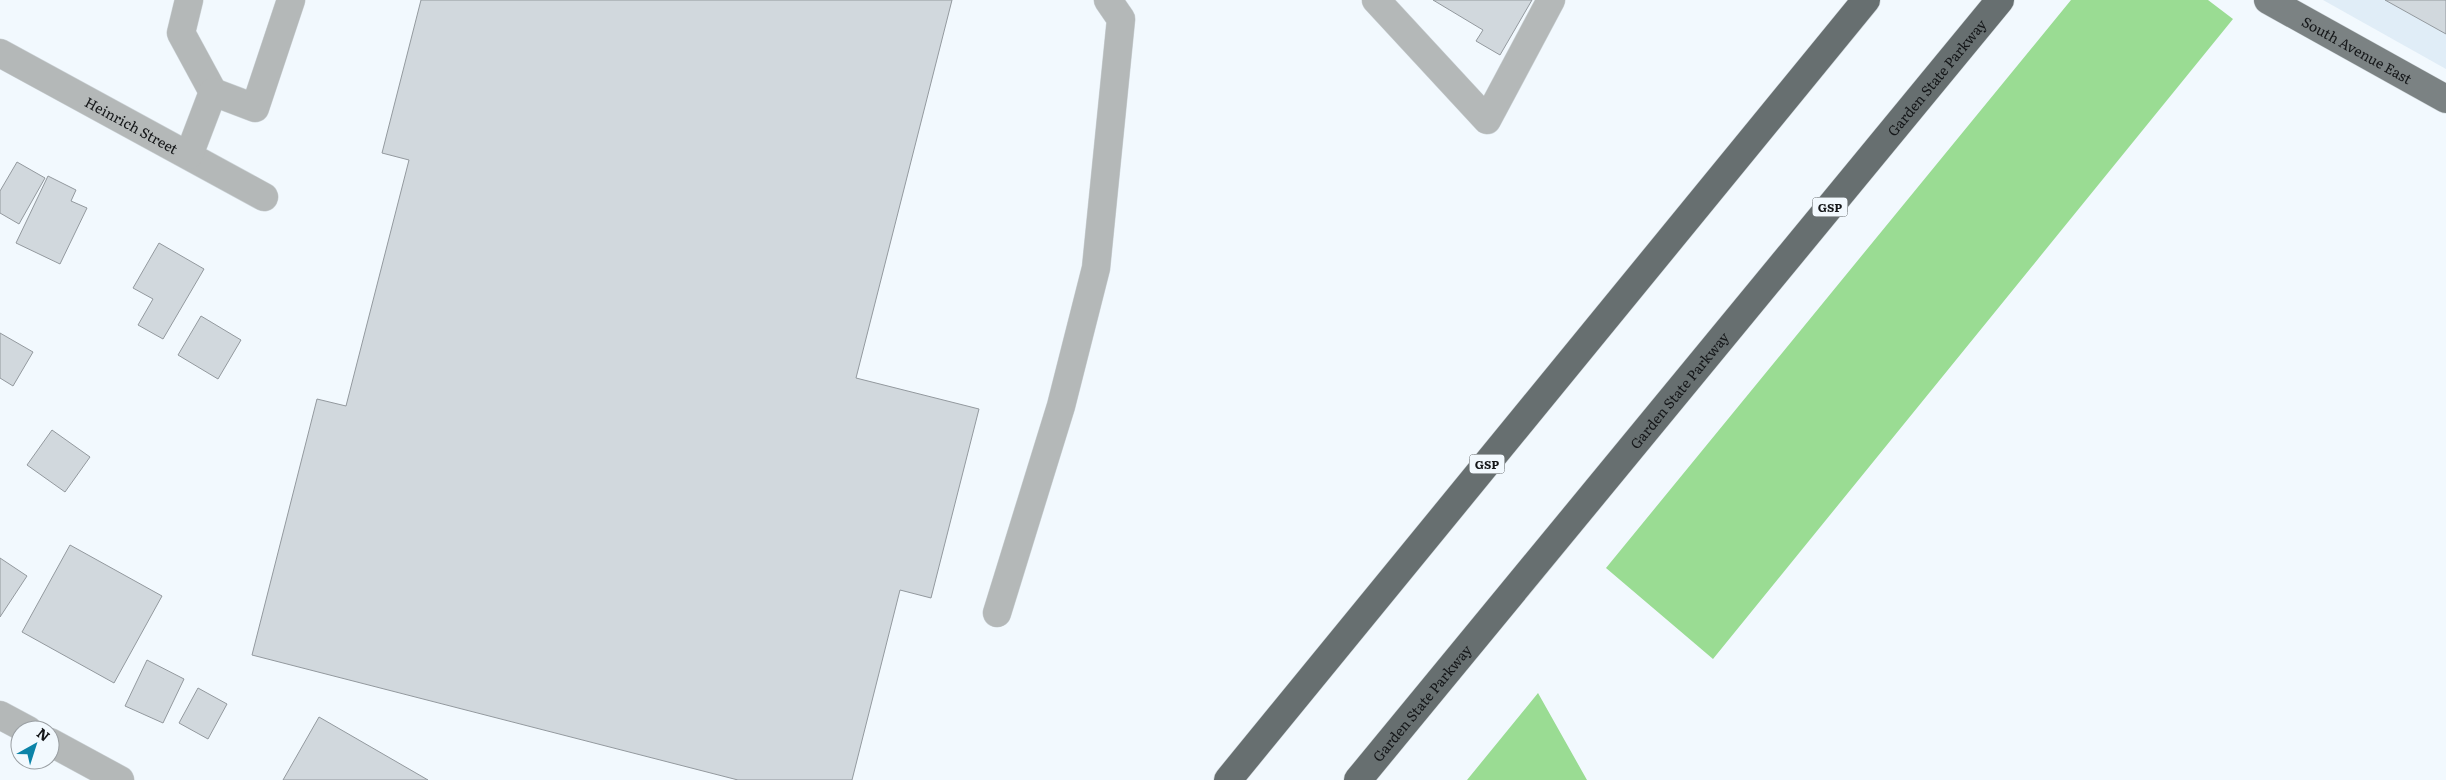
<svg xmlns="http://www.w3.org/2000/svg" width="2446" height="780" viewBox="0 0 2446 780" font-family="Literata,serif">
	<rect width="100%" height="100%" fill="#f2f9fe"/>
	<!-- built -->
	<path fill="#e0edf7" d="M2323,0h123v69z"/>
	<!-- green -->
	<path fill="#9adc93" d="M2071,0h137l25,19 -520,640 -107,-91z
		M1538,693l49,87h-120z"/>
	<!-- building -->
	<path fill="#d1d8dd" stroke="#93999e" d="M421,0h531l-96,378 123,31 -48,189 -31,-8 -48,190h-114l-486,-125 65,-256 29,7 63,-246 -27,-7z
		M1433,0h99l-32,55 -24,-14 7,-11z
		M2385,0h61v34z
		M17,162l28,16 -26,46 -19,-11v-22z
		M48,176l28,14 -5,11 16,7 -27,56 -44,-21z
		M159,243l45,26 -41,70 -25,-14 15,-26 -20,-11z
		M201,316l40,24 -23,39 -40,-24z
		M0,333l33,19 -20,34 -13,-8z
		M52,430l38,27 -25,35 -38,-27z
		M70,545l92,51 -48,87 -92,-51z
		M0,558l27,18 -27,41z
		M147,660l37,19 -21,44 -38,-17z
		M198,688l29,16 -19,35 -29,-16z
		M319,717l109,63h-145z"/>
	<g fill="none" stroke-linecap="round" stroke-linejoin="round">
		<!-- minor casing -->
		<g stroke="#ced5d9" stroke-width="29">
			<g id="minor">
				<path d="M189,0l-8,33 32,59"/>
				<path d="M1376,0l111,120 64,-120"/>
				<path id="s1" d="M0,53l264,144"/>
				<path d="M189,155l24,-63 42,16 36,-108"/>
				<path d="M997,613l64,-207 35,-138 25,-249 -13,-19"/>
				<path d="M0,715l28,15"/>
				<path d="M50,742l70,38"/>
			</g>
		</g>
		<!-- major casing -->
		<g stroke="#ced5d9" stroke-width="29">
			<g id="major">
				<path id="s2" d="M2268,0l178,99"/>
			</g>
		</g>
		<!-- highway casing -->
		<g stroke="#ced5d9" stroke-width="29">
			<g id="highway">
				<path d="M1228,780l638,-780"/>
				<path id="s3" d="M1358,780l642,-780"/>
			</g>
		</g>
		<!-- minor -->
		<use href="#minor" stroke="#b4b8b8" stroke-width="28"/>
		<!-- major -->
		<use href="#major" stroke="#7b8283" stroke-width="28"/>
		<!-- highway -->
		<use href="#highway" stroke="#676f70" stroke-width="28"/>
	</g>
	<g text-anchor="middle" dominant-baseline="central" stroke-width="4" stroke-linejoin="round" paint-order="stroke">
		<!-- shield labels -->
		<g fill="#f2f9fe" stroke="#575a5d" stroke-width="1">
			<rect x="1812.5" y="197.5" width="35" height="19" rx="4"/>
			<rect x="1469.5" y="454.5" width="35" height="19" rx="4"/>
		</g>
		<g font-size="12" font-weight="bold" fill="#141618">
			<text x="1830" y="207">GSP</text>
			<text x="1487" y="464">GSP</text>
		</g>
		<!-- street labels -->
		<g font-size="14" fill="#141618" stroke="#f2f9fe">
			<text stroke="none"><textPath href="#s2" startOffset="102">South Avenue East</textPath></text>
			<text stroke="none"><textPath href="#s3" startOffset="910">Garden State Parkway</textPath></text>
			<text stroke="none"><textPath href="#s1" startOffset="150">Heinrich Street</textPath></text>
			<text stroke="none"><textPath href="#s3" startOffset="505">Garden State Parkway</textPath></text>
			<text stroke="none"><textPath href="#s3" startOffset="100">Garden State Parkway</textPath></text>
		</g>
	</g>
	<!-- north arrow -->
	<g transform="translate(35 745) rotate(39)"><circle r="24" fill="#f2f9fe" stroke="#999ea2"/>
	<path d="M0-4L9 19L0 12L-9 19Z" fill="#0b83a8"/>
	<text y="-8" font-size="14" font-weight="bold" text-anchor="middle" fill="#141618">N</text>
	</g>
</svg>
